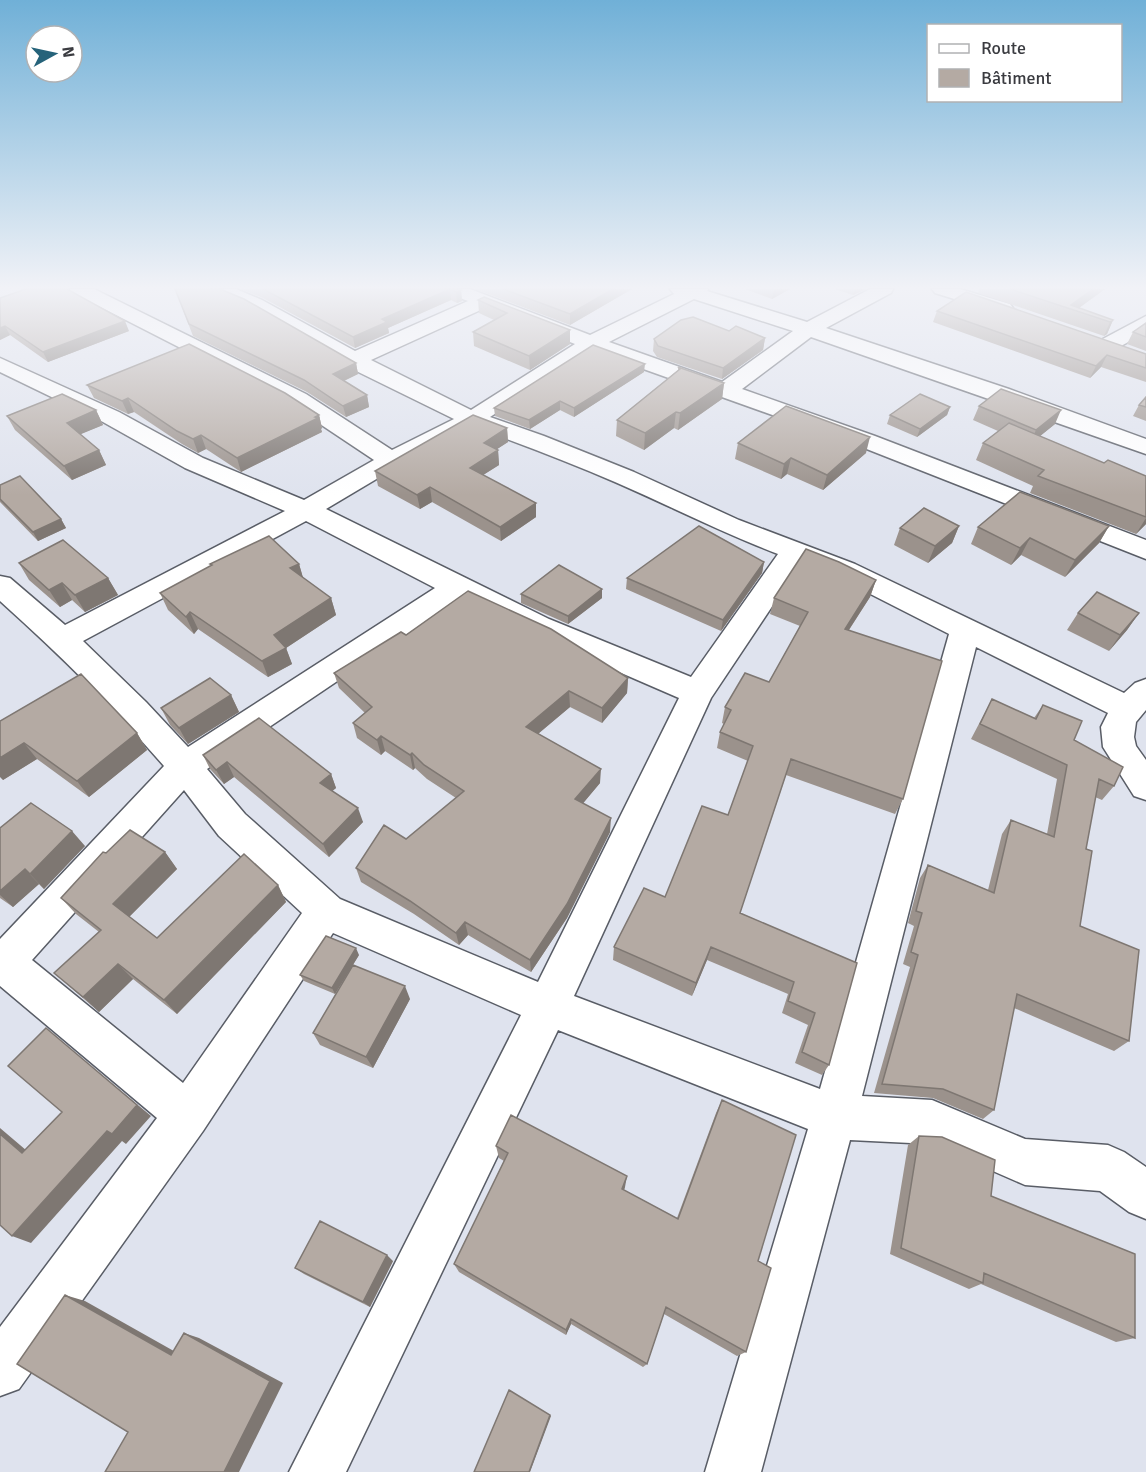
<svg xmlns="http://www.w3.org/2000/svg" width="1146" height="1472" viewBox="0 0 1146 1472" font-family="Signika,sans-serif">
	<rect width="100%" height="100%" fill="#dfe3ee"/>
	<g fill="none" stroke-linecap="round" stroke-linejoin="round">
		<!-- minor casing -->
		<g stroke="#595d66" stroke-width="3">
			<path id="minor" d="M70,289h24l212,105 86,56 62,-31 -110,-54 -96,-57 -34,-15 -2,-4h24l26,11 93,51 113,-50 -21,-8 -2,-4h25l120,46 84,-41 -4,-5h38l-1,2 100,31 63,-33h23l-2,4 -65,35 183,61 137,50v15l-335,-117 -69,52 133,47 271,104v19l-287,-113 -266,-95 -103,66 54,19 90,36 105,48 116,44 269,129 11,-10 11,-4v31l-10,12 -2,15 2,9 10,14v40l-12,-4 -31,-49 -2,-20 7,-14 -132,-66 -114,449 70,4 93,39 83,6 16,7 22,15v52l-17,-7 -29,-21 -75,-6 -94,-41 -81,-4 -89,332h-56l103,-343 -250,-99 -212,442h-57l232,-457 -188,-82 -130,198 -184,258 -19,7v-69l157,-209 -157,-132v-47l164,-173c-51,-59 -106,-113 -164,-165v-25l10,2 55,47 220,-114 -100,-43 -82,-46 -103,-50v-14l119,54 84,46 101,42 70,-40 -84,-56 -217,-111zM694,299l99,32 -71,51 -113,-40zM485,308l90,36 -104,66 -100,-50zM474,427c47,17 94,35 141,55 55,24 108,51 163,72l-87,123 -142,-58 -223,-110 74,-44zM306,521l129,67 -247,159 -42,-45 -63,-61zM801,563l34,13 114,58 -129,455 -246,-93 137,-298zM459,599l70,34 150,65 -141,284 -198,-83 -95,-85 -38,-45zM184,790l35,46 83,77 -119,170 -151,-123z
				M932,289h28l50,15 3,4 -3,4 -7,2 -68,-21z
				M1146,316v14c-14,9 -31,24 -47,19l-3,-4 3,-4z"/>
		</g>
		<!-- minor -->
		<use href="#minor" fill="#fff" fill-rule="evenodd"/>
	</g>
	<!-- wall -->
	<path fill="#9b928c" d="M175,289l181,74 2,11 -14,7 23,14 2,12 -23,10 -39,-25 -114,-56z
		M241,289h216l4,1 1,11 -5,2 -6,-3 -63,28 1,5 -34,15 -92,-50z
		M475,289h157l-62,36z
		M745,289h45l-18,10z
		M835,289h31l-13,6z
		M980,289h125l-26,19 34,12 -6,14 -3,2 -126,-43z
		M484,297l86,47 -40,26 -56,-24 -1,-14 21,-12 -15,-7 -1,-13z
		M0,298l129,33 -81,31 -38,-27 -10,5z
		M937,311l209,43v28l-45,-15 -11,11 -157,-56z
		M1146,323v28l-19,-7 6,-12z
		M729,331l36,7 -2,12 -41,29 -65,-22 -4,-6 1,-12z
		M678,367l46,16 -2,16 -44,31 -4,-2 -30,22 -28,-14 1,-16 61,-50z
		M644,372l-70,45 -14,-7 -30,19 -35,-13 -1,-8z
		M87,385l232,30 3,13 -1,1 1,3 -81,40 -35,-23 -8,4 -16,-9 -48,-32 -6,2 -34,-16z
		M1146,397v24l-13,-5 6,-11z
		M979,406l76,18 -15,12 64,27 42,13v48l-10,10 -106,-41 3,-7 -57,-26 7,-17 15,-12 -25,-11z
		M950,407l-3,8 -30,22 -30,-13 3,-9z
		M96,410l7,15 -23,9 19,16 7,15 -34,15 -57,-50 -8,-14z
		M507,428l1,14 -11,7 1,1 1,15 -16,10 53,42 -35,24 -69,-39 -12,7 -42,-23 -3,-15z
		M738,443l128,10 -43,37 -36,-16 -6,5 -46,-20z
		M0,485l61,34 5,9 -28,13 -38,-39z
		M959,526l-7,17 -24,20 -34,-18 6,-17z
		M1109,526l-10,17 -34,34 -44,-22 -10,10 -40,-21 7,-17z
		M764,562l-2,11 -41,58 -95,-42 1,-11z
		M19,563l89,15 10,17 -33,17 -13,-12 -12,7 -31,-27z
		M210,564h89l4,14 28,20 5,17 -50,33 6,16 -24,13 -70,-48 -4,5 -26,-24 -8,-17 51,-27z
		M876,580l-6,17 -21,33 54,169 -8,15 -109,-39 -46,138 117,50 -28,102 -7,10 -27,-12 13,-38 -26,-12 6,-19 -81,-34 -15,36 -79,-36 1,-13 51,-50 63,-82 20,-54 -31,-13 3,-16 4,-8 -2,-1 3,-16 44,-25 31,-56 -30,-12 4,-16z
		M521,594l81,4 -34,26 -47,-21z
		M1078,613h61l-12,17 -18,21 -42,-21z
		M406,635l222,43 -1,15 -25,30 -32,-16 -32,27 62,49 -17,20 27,29 -43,86 -36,54 -63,-37 -9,10 -45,-31 -53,-32 -5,-14 50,-29 50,-41 -29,-19 -12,-11 -2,2 -28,-19 -4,4 -24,-17 -4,-15 12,-10 -26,-25 -5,-15z
		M231,695l8,17 -51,32 -18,-19 -9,-17z
		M992,699l42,19 9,-13 71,81 -12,14 -7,-3 -9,52 -6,77 49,115 -15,10 -100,-43 -20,102 -11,9 -50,-21 -59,-5 36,-126 -7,-3 11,-38 -6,-3 12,-45 8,-13 60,25 14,-56 9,-14 36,14 10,-55 -86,-40z
		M0,721l137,12 10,17 -58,47 -52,-38 -34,21z
		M203,755l128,19 5,14 -4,3 31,31 -34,35 -95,-80 -10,7 -14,-15z
		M0,828l85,18 -41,43 -5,-5 -26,23 -13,-9z
		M165,852l12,17 -48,48 28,21 121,-53 8,17 -109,112 -44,-35 -34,33 -45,-39 45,-41 -23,-18 -15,-16 45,-45z
		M359,955l-24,39 -31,-13 -4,-6z
		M410,999l-37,69 -53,-23 -7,-12z
		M722,1100l36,161 -12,91 -9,4 -73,-42 -17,50 -4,3 -72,-43 -5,11 -107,-63 -5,-8 50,-103 -5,-3 -3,-12 129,41 -1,3 53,28 39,-105z
		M919,1136l72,60 144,142 -19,4 -135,-58 -12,5 -79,-35 18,-109z
		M393,1261l-23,46 -66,-33 -9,-6z"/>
	<!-- shaded-wall -->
	<path fill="#7e7772" d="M450,289l1,11 -63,28 1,5 -34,15 -2,-11 29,-18z
		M613,289h19l-62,36v-11z
		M774,289h16l-18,10z
		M855,289h11l-13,6z
		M1093,289h12l-29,21 -5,-5z
		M461,290l1,11 -5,2 -1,-11z
		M1113,320l-6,14 -3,2 6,-14z
		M125,321l4,10 -81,31 -5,-10z
		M5,326l5,9 -10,5v-12z
		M570,330v14l-40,26 -1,-14z
		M765,338l-2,12 -41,29 1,-11z
		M1107,355l-6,12 -11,11 6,-12z
		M356,363l2,11 -23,11 -2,-11z
		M645,364l-1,8 -70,45v-9z
		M724,383l-2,16 -44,31 2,-17z
		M367,395l2,12 -23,10 -3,-11z
		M128,398l6,14 -6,2 -6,-13z
		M560,401v9l-30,19 -1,-9z
		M950,407l-3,8 -30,22 3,-8z
		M96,410l7,15 -29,12 -7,-14z
		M1061,410l-6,14 -26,21 7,-15z
		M676,412l-2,16 -30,22 1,-17z
		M319,415l3,13 -1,1 1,3 -81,40 -4,-14z
		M507,428l1,14 -23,15 -1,-14z
		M201,435l5,14 -8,4 -5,-14z
		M870,437l-4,16 -43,37 4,-15z
		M99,450l7,15 -34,15 -8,-14z
		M498,450l1,15 -27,17 -2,-14z
		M791,458l-4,16 -6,5 3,-15z
		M430,487l2,15 -12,7 -3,-14z
		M536,503v14l-35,24 -1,-14z
		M1146,518v6l-10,10z
		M61,519l5,9 -28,13 -5,-9z
		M959,526l-7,17 -24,20 7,-17z
		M1109,526l-10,17 -34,34 10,-17z
		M1030,538l-9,17 -10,10 9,-17z
		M764,562l-2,11 -41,58 2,-11z
		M299,564l5,17 -14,-13z
		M108,578l10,17 -33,17 -10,-17z
		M876,580l-6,17 -31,48 6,-16z
		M62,583l10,17 -12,7 -11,-17z
		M602,589v9l-34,26v-8z
		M331,598l5,17 -50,33 6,16 -24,13 -6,-16 12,-26z
		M190,612l8,17 -4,5 -8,-17z
		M1139,613l-12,17 -18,21 11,-16z
		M628,678l-1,15 -25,30v-15z
		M569,691l1,16 -43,36 -1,-16z
		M231,695l8,17 -51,32 -9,-16z
		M137,733l10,17 -58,47 -12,-16z
		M381,736l4,15 -4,4 -4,-15z
		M24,743l13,16 -34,21 -3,-3v-19z
		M412,753l3,15 -2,2 -3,-15z
		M227,762l7,15 -10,7 -8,-14z
		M601,769l-1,14 -25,30v-14z
		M331,774l5,14 -11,9 -5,-14z
		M358,808l5,14 -34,35 -6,-13z
		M611,818l-1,14 -43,86 -36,54 -1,-12z
		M72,831l13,15 -41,43 -14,-15z
		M165,852l12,17 -51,51 -13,-16z
		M25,869l14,15 -26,23 -13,-12v-4z
		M278,885l8,17 -109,112 -13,-14z
		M465,922l3,13 -9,10 -3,-12z
		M711,947l-4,13 -15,36 4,-13z
		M356,948l3,7 -24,39 -3,-6z
		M118,964l15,15 -34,33 -16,-15z
		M405,986l5,13 -37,69 -7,-11z
		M46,1028l105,88 -25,28 -4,-3 -91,102 -19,-7 95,-105z
		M0,1128l40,34 -18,-9 -22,-19z
		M627,1176l-2,11 -5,13 2,-11z
		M387,1255l6,6 -23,46 -7,-5z
		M65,1295l20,6 103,58 -17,-4z
		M571,1319v5l-5,11v-5z
		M184,1333l15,5 84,45 -44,89h-15z
		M550,1415l1,1 -21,56h-1z"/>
	<!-- building -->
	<path fill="#b4aaa3" stroke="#7e7772" stroke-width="1.5" d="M26,289h41l58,32 -82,31 -38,-26 -5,2v-30z
		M175,289h45l24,10 112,64 -23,11 34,21 -24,11 -39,-26 -115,-56z
		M263,289h194l4,1 -5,2 -6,-3 -68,30 5,3 -34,15z
		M503,289h110l-43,25z
		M1010,289h83l-22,16 42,15 -3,2z
		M966,292l180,62v14l-39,-13 -11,11 -159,-55z
		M484,297l86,33 -41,26 -56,-24 34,-19 -29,-13z
		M693,317l36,14 7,-5 29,12 -42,30 -65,-22 -4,-7 27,-19z
		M1146,323v14l-13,-5z
		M189,344l96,49 34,22 -4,2 3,1 -81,40 -36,-23 -8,4 -16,-8 -49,-33 -6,3 -35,-16z
		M593,345l52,19 -71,44 -14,-7 -31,19 -35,-12z
		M678,367l46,16 -44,30 -4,-1 -31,21 -28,-13 63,-51z
		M1001,389l60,21 -25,20 -57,-24z
		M62,394l34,16 -29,13 32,27 -35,16 -57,-50z
		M920,394l30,13 -30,22 -30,-14z
		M1146,397v10l-7,-2z
		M786,406l84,31 -43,38 -36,-17 -7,6 -46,-21z
		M473,415l34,13 -23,15 14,7 -28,18 66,35 -36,24 -70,-40 -13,8 -42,-24z
		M1009,423l95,40 4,-3 38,16v41l-108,-41 6,-6 -61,-27z
		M20,476l41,43 -28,13 -33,-33v-14z
		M1020,492l89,34 -34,34 -45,-22 -10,10 -42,-21z
		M924,508l35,18 -24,20 -35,-18z
		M699,526l65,36 -41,58 -96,-42z
		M269,536l30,28 -9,4 41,30 -57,37 12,13 -24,13 -72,-49 -4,5 -26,-24 52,-28 -2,-1z
		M63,540l45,38 -33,17 -13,-12 -13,7 -30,-27z
		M806,549l33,13 37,18 -31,49 97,32 -39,138 -112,-40 -51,154 117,50 -28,102 -27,-13 13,-39 -27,-12 6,-19 -83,-35 -15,36 -82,-36 30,-59 21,9 37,-91 26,9 25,-69 -33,-14 11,-22 -6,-3 20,-34 24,9 39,-70 -34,-14z
		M559,565l43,24 -34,27 -47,-22z
		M468,591l83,38 77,49 -26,30 -33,-17 -43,36 75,42 -26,30 36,19 -44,86 -37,56 -65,-38 -9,11 -46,-32 -54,-33 28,-43 22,14 58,-48 -40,-26 -12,-12 -2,2 -29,-19 -4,4 -24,-17 19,-16 -38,-34 67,-41 5,3z
		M1097,592l42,21 -19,22 -42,-22z
		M81,674l56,59 -60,48 -53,-38 -24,15v-37z
		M210,678l21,17 -52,33 -18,-20z
		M992,699l44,20 7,-14 39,16 -8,19 49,27 -9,19 -15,-7 -13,70 6,2 -12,75 59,24 -10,91 -112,-47 -23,116 -51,-21 -61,-5 36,-129 -7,-3 11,-39 -6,-2 12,-46 66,28 17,-73 43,17 13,-72 -87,-41z
		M259,718l72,56 -11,9 38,25 -35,36 -96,-82 -11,8 -13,-15z
		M31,803l41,28 -42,43 -5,-5 -25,22v-63z
		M130,830l35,22 -52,52 44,34 87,-84 34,31 -114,115 -46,-36 -35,33 -29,-24 47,-43 -40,-32 42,-46 3,1z
		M326,936l30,12 -24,40 -32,-13z
		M353,965l52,21 -39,71 -53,-24z
		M46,1028l91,77 -25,29 -5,-3 -95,105 -12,-11v-91l22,19 40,-41 -54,-46z
		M722,1100l74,35 -38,126 13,7 -25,84 -80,-45 -19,57 -76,-45 -5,11 -112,-66 54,-111 -12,-7 15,-31 116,61 -5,13 56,30z
		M919,1136l23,1 53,23 -4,36 144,58v84l-151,-65 -1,10 -82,-35z
		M320,1221l67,34 -24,47 -68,-34z
		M65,1295l106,60 13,-22 86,48 -46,91h-119l23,-40 -111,-68z
		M509,1390l41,25 -21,57h-55z"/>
	<!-- sky -->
	<linearGradient id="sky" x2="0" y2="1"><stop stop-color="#70b0d7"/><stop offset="0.58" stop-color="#f1f2f7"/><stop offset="1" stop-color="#f1f2f7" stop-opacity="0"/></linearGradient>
	<rect width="1146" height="495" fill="url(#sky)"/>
	<!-- legend -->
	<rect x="927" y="24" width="195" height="78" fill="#ffffff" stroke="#b0b1b3" stroke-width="1.5"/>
	<rect x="939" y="44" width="30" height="9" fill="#ffffff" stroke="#b0b1b3" stroke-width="1.5"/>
	<text x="981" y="54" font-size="18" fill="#3a3b40">Route</text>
	<rect x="939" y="69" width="30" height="18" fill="#b4aaa3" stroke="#b0b1b3" stroke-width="1.5"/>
	<text x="981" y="84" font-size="18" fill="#3a3b40">Bâtiment</text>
	<!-- north arrow -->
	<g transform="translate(54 54) rotate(82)"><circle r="28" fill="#ffffff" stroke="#b0b1b3" stroke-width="1.5"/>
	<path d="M0-4.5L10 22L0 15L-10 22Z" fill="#26637a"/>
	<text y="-9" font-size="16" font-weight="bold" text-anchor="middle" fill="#3a3b40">N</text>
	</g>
</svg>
